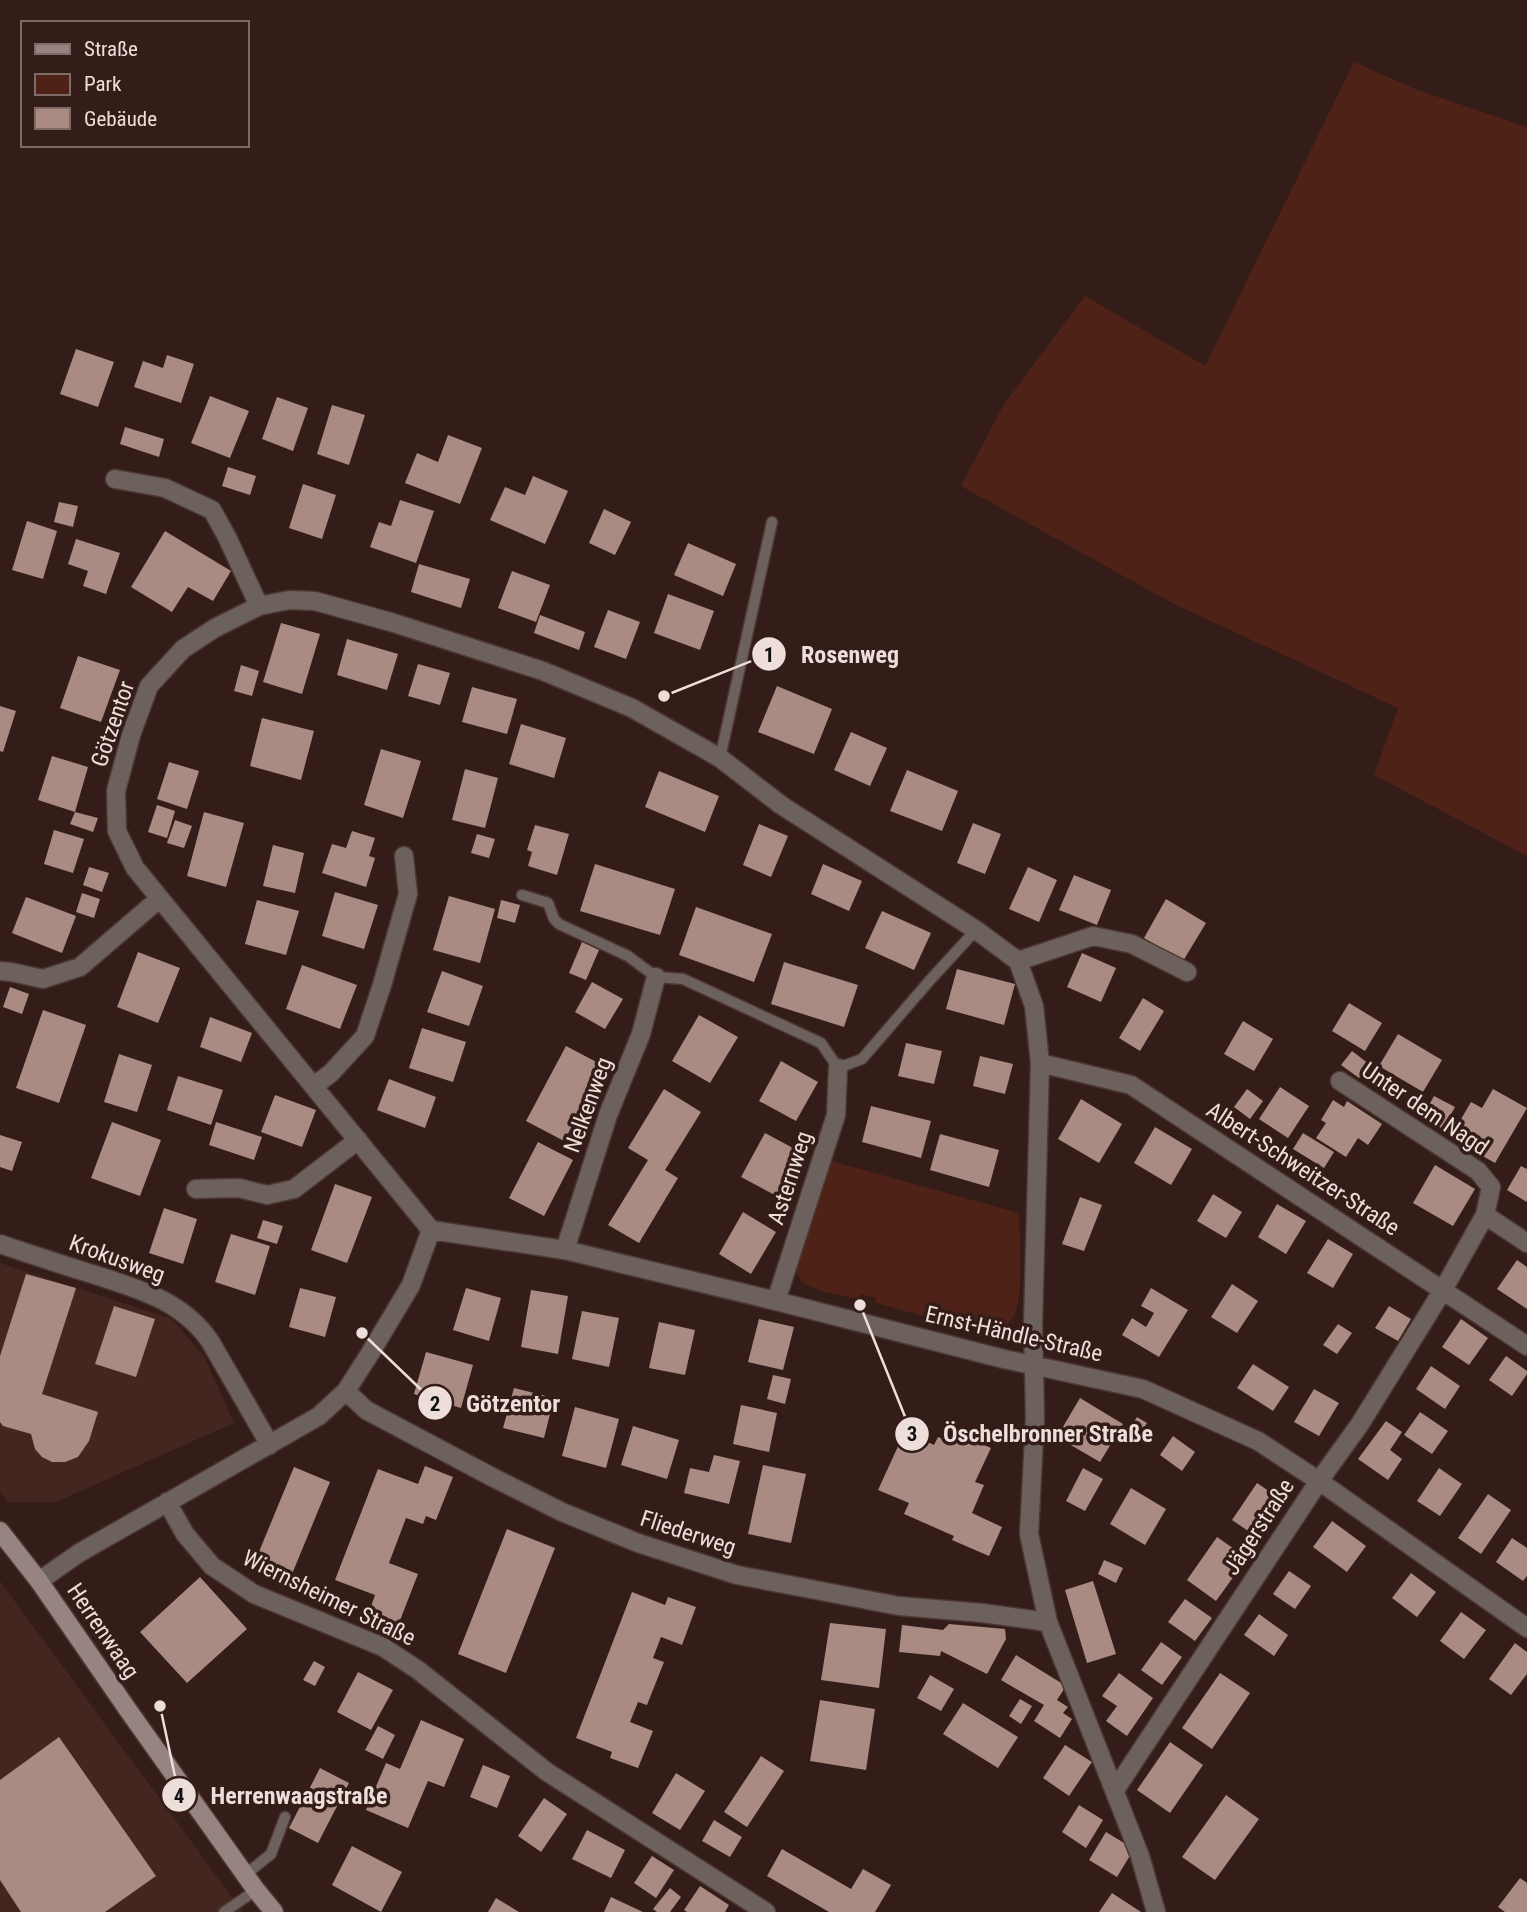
<svg xmlns="http://www.w3.org/2000/svg" width="1527" height="1912" viewBox="0 0 1527 1912" font-family="'Roboto Condensed',sans-serif">
	<rect width="100%" height="100%" fill="#341d18"/>
	<!-- built -->
	<path fill="#42261f" d="M0,1263l172,56 33,39 29,65 -178,79h-48l-8,-10z
		M0,1581l243,331h-243z"/>
	<!-- green -->
	<path fill="#4f2218" d="M1354,62l61,27 112,38v729l-153,-81 24,-67 -224,-104 -213,-118 42,-80 82,-110 120,70z
		M831,1161l188,52c0,25 6,84 -6,104 -6,10 -18,14 -28,16l-109,-30v-5l-15,-4 -3,5 -33,-7 -23,-9 -6,-12z"/>
	<!-- building -->
	<path fill="#a98b84" d="M76,349l38,13 -16,45 -38,-13z
		M167,355l27,9 -13,39 -47,-16 9,-26 20,7z
		M210,396l39,15 -19,47 -39,-15z
		M277,397l31,11 -15,43 -31,-12z
		M332,405l33,10 -16,50 -32,-11z
		M125,427l39,12 -5,18 -39,-13z
		M448,435l34,13 -22,56 -55,-21 12,-30 21,9z
		M228,467l28,9 -6,19 -28,-9z
		M533,476l35,15 -23,53 -55,-24 15,-33 20,8z
		M303,484l33,11 -14,44 -33,-11z
		M400,500l34,11 -18,52 -46,-16 9,-25 12,4z
		M59,502l19,4 -5,21 -19,-5z
		M604,509l27,13 -16,33 -26,-12z
		M27,521l30,10 -14,48 -31,-9z
		M165,531l66,40 -18,30 -25,-14 -16,25 -41,-25z
		M76,539l44,14 -14,41 -23,-8 5,-15 -20,-7z
		M688,543l48,21 -13,32 -49,-21z
		M419,564l51,15 -9,29 -50,-16z
		M512,571l38,14 -14,37 -38,-14z
		M668,594l46,17 -14,39 -46,-17z
		M608,610l32,12 -14,37 -32,-12z
		M540,615l45,17 -6,18 -45,-17z
		M281,623l39,11 -18,60 -39,-12z
		M347,639l51,15 -11,36 -50,-15z
		M78,656l42,14 -19,52 -41,-14z
		M418,664l32,9 -10,32 -32,-9z
		M241,665l18,6 -7,25 -18,-5z
		M777,686l55,23 -18,45 -56,-22z
		M472,687l45,12 -10,35 -45,-12z
		M0,706l16,5 -13,41 -3,-1z
		M262,718l52,13 -13,49 -51,-14z
		M521,724l45,14 -12,40 -45,-14z
		M851,732l36,16 -17,38 -36,-16z
		M381,749l40,12 -18,57 -39,-13z
		M52,756l36,11 -13,45 -37,-12z
		M169,762l30,9 -12,38 -30,-10z
		M465,769l33,9 -13,50 -33,-8z
		M907,770l51,21 -16,40 -52,-20z
		M659,771l60,25 -14,36 -60,-25z
		M157,805l18,6 -8,27 -19,-6z
		M75,812l23,6 -5,14 -23,-8z
		M204,812l40,11 -18,64 -39,-11z
		M175,820l17,6 -8,22 -17,-5z
		M973,823l28,11 -16,40 -28,-11z
		M759,824l29,12 -17,41 -28,-12z
		M535,825l34,9 -12,41 -29,-9 4,-14 -5,-2z
		M54,830l30,9 -11,34 -29,-9z
		M352,831l23,7 -6,18 6,2 -9,29 -44,-14 10,-29 14,4z
		M477,834l18,5 -6,19 -18,-5z
		M273,845l31,8 -9,40 -32,-7z
		M595,864l80,25 -15,46 -80,-24z
		M823,864l39,17 -13,30 -38,-17z
		M89,867l20,6 -7,19 -19,-7z
		M1028,867l29,13 -18,42 -30,-13z
		M1074,875l37,15 -14,35 -38,-15z
		M335,892l43,13 -14,44 -42,-13z
		M82,893l18,6 -6,19 -18,-6z
		M449,896l46,13 -15,54 -47,-13z
		M26,897l50,19 -14,37 -50,-20z
		M1166,899l40,24 -23,38 -39,-23z
		M257,900l42,11 -13,44 -41,-11z
		M501,900l19,5 -5,18 -18,-5z
		M696,907l76,27 -18,48 -75,-27z
		M882,911l49,22 -17,37 -49,-22z
		M582,942l17,8 -13,30 -17,-7z
		M138,952l42,16 -22,55 -41,-16z
		M1082,953l34,15 -15,34 -34,-15z
		M784,962l74,23 -14,42 -73,-23z
		M302,965l55,20 -17,44 -54,-20z
		M957,969l58,15 -11,41 -58,-16z
		M442,971l41,15 -14,40 -42,-14z
		M592,982l31,17 -18,30 -30,-17z
		M10,987l19,7 -7,20 -19,-7z
		M1143,998l21,13 -24,40 -21,-13z
		M1349,1003l33,20 -17,28 -33,-20z
		M43,1010l43,15 -27,78 -43,-15z
		M699,1015l39,22 -28,46 -38,-22z
		M210,1017l42,16 -11,29 -41,-15z
		M1243,1021l30,18 -19,32 -30,-17z
		M422,1028l44,14 -13,40 -44,-14z
		M1398,1034l44,26 -19,32 -44,-26z
		M906,1043l36,8 -8,33 -36,-8z
		M566,1046l38,20 -40,75 -38,-20z
		M1352,1051l17,13 -10,14 -18,-13z
		M119,1054l33,11 -15,47 -33,-10z
		M980,1056l33,8 -8,30 -32,-8z
		M781,1061l37,21 -22,39 -37,-20z
		M178,1076l45,14 -12,35 -44,-15z
		M389,1079l47,18 -11,31 -48,-18z
		M1280,1087l29,19 -21,32 -29,-19z
		M664,1089l37,23 -36,58 13,8 -39,65 -31,-18 40,-65 -20,-12z
		M1247,1089l16,12 -13,18 -16,-12z
		M1493,1089l34,19 -32,55 -23,-13 6,-11 -21,-13 14,-24 11,6z
		M275,1095l41,15 -14,37 -41,-15z
		M1434,1096l21,11 -12,22 -21,-11z
		M1081,1099l41,25 -23,39 -41,-24z
		M1333,1100l11,7 3,-6 35,23 -14,21 -10,-7 -12,19 -30,-19 10,-15 -5,-3z
		M871,1106l60,15 -10,37 -59,-16z
		M112,1122l49,18 -21,56 -49,-18z
		M216,1122l46,15 -8,23 -45,-15z
		M1155,1127l37,22 -21,36 -37,-22z
		M765,1133l41,22 -24,44 -41,-22z
		M1303,1133l31,19 -10,16 -31,-19z
		M940,1134l59,16 -10,37 -59,-17z
		M0,1135l22,7 -10,29 -12,-4z
		M538,1142l35,18 -29,56 -35,-18z
		M1435,1165l40,24 -22,37 -40,-23z
		M1521,1166l6,3v33l-20,-12z
		M335,1184l37,13 -25,66 -36,-13z
		M1213,1194l29,18 -16,26 -29,-17z
		M1080,1197l22,8 -18,46 -22,-7z
		M1277,1204l29,17 -20,33 -28,-17z
		M164,1208l33,11 -14,45 -34,-11z
		M743,1212l33,20 -25,42 -32,-20z
		M263,1220l20,6 -6,18 -20,-6z
		M231,1234l39,12 -15,49 -40,-13z
		M1328,1239l25,15 -20,34 -26,-15z
		M1517,1260l10,7v42l-30,-20z
		M26,1274l50,14 -34,106 56,18 -9,29 -11,16 -13,5h-13l-10,-5 -7,-8 -4,-15 -28,-8 -3,-4v-66z
		M1232,1284l26,17 -21,32 -26,-16z
		M300,1288l36,9 -11,40 -36,-10z
		M466,1288l35,10 -12,43 -36,-11z
		M1151,1288l37,22 -29,47 -37,-22 10,-17 14,9 8,-14 -13,-7z
		M531,1290l37,6 -10,58 -37,-7z
		M114,1306l41,13 -19,58 -41,-13z
		M1389,1306l22,13 -13,22 -23,-13z
		M582,1311l37,7 -10,49 -37,-8z
		M759,1319l35,8 -11,43 -35,-8z
		M1461,1319l27,19 -19,27 -27,-18z
		M659,1322l36,8 -10,45 -36,-7z
		M1338,1324l14,9 -15,21 -14,-9z
		M426,1352l47,13 -12,43 -47,-14z
		M1506,1356l21,15v3l-15,22 -23,-16z
		M1253,1364l36,23 -16,24 -36,-23z
		M1431,1366l29,20 -15,23 -29,-20z
		M773,1375l18,4 -6,25 -18,-5z
		M514,1388l40,10 -10,40 -41,-10z
		M1314,1389l25,14 -20,33 -25,-14z
		M1080,1398l43,26 -23,38 -43,-25z
		M741,1405l36,8 -8,39 -36,-8z
		M575,1407l44,12 -13,49 -44,-12z
		M1420,1412l28,19 -16,23 -28,-19z
		M1137,1417l10,6 -12,21 -11,-6z
		M1386,1421l16,11 -12,18 12,9 -14,21 -30,-21z
		M633,1426l46,14 -12,39 -46,-14z
		M955,1432l36,16 -16,34 9,3 -12,28 30,14 -13,29 -37,-16 2,-4 -50,-22 5,-11 -31,-13 22,-48 16,7 5,-10 13,6 4,-8 13,5z
		M1173,1436l22,16 -13,19 -22,-16z
		M714,1455l26,6 -11,43 -45,-11 6,-25 19,4z
		M763,1465l43,9 -15,69 -43,-9z
		M425,1466l28,11 -17,43 -10,-4 -3,8 -17,-6 -17,45 29,11 -19,49 -30,-11 6,-17 -40,-15 43,-111 40,15z
		M294,1467l36,15 -38,92 -36,-15z
		M1083,1468l20,11 -18,32 -19,-10z
		M1439,1468l23,16 -22,32 -23,-15z
		M1257,1483l28,19 -25,37 -28,-19z
		M1131,1488l35,21 -21,36 -35,-21z
		M1488,1494l23,16 -30,44 -23,-16z
		M1332,1521l34,25 -19,26 -34,-25z
		M507,1529l48,19 -49,125 -48,-19z
		M1217,1537l30,21 -31,43 -29,-21z
		M1512,1538l15,10v28l-4,5 -27,-19z
		M1104,1560l19,8 -7,15 -18,-9z
		M1289,1571l22,15 -16,23 -22,-15z
		M1411,1573l25,19 -19,25 -25,-19z
		M200,1577l47,52 -60,54 -47,-51z
		M1093,1581l23,73 -29,9 -22,-73z
		M632,1592l33,13 3,-8 28,10 -14,38 -21,-8 -8,21 11,4 -17,43 -9,-3 -8,20 23,9 -15,37 -28,-10 2,-6 -36,-14z
		M1185,1599l27,19 -17,23 -27,-19z
		M1461,1612l25,18 -22,29 -24,-18z
		M1259,1614l29,21 -14,21 -30,-21z
		M830,1623l56,6 -7,59 -58,-8z
		M949,1624l56,5 1,10 -19,35 -46,-23 -1,5 -41,-4 3,-27 41,5z
		M1161,1642l21,15 -20,28 -21,-15z
		M1515,1643l12,9v22l-16,21 -22,-16z
		M1016,1655l50,31 -9,14 11,7 -5,6 9,6 -12,19 -26,-17 10,-16 -43,-25z
		M314,1661l11,6 -10,19 -12,-6z
		M358,1672l35,18 -22,40 -34,-18z
		M1119,1673l34,25 -26,38 -21,-15 11,-15 -15,-10z
		M1220,1673l30,20 -38,56 -30,-21z
		M930,1675l24,14 -13,22 -24,-13z
		M1020,1699l12,7 -11,18 -12,-8z
		M820,1700l55,9 -9,61 -56,-9z
		M963,1703l55,34 -20,31 -55,-34z
		M421,1720l43,19 -20,48 -16,-6 -20,47 -42,-18 20,-47 14,6z
		M378,1726l17,9 -12,24 -18,-9z
		M59,1737l97,139 -51,36h-84l-21,-32v-100z
		M1170,1742l33,23 -33,48 -33,-23z
		M1065,1745l27,17 -23,34 -26,-18z
		M761,1756l23,15 -37,56 -23,-15z
		M483,1765l27,11 -13,32 -27,-11z
		M320,1768l29,15 -31,60 -29,-15z
		M676,1773l29,18 -25,39 -28,-17z
		M1226,1795l33,24 -44,61 -33,-23z
		M544,1798l23,16 -26,38 -23,-16z
		M1079,1805l24,15 -17,28 -24,-16z
		M714,1820l28,17 -12,20 -28,-16z
		M587,1830l38,20 -14,28 -39,-19z
		M1106,1832l28,17 -17,28 -28,-17z
		M352,1846l50,26 -21,40 -49,-27z
		M782,1849l69,40 12,-20 28,16 -16,27h-46l-62,-36z
		M652,1856l22,14 -18,28 -22,-15z
		M1520,1878l7,5v29h-22l-7,-5z
		M700,1886l29,19 -4,7h-38l-3,-2z
		M670,1888l11,9 -11,15h-13l-4,-3z
		M1112,1893l29,19h-42z
		M611,1897l32,15h-39z
		M496,1898l23,14h-31z"/>
	<g fill="none" stroke-linecap="round" stroke-linejoin="round">
		<!-- service casing -->
		<g stroke="#4e3833" stroke-width="13">
			<path id="service" d="M720,758l52,-236
				M522,895l26,8 6,16 5,5 69,32 28,21 27,2 138,64 17,25 24,-9 69,-80 45,-49
				M245,1875l26,-21 14,-37
				M224,1912l32,-22"/>
		</g>
		<!-- minor casing -->
		<g stroke="#4e3833" stroke-width="21">
			<path id="minor" d="M115,479l50,9 47,22 15,27 32,69
				M1018,961l75,-25 39,8 55,28
				M0,971l11,1 32,7 37,-12 79,-68
				M1040,1063l91,22 396,261
				M1340,1081l138,90 13,16 -6,28
				M314,1086l17,-13 34,-37 17,-51 26,-91 -4,-38
				M196,1189l43,-1 28,7 27,-6 64,-49
				M431,1230l-296,-362 -18,-37 -1,-40 15,-56 18,-49 34,-37 32,-21 44,-22 30,-6 26,1 79,22 149,48 89,37 88,50 61,47 195,125 42,31 16,45 6,57 -7,261 2,94 -6,116 19,88 92,234 16,56
				M431,1230l134,20 211,51 228,58 139,30 115,52 61,40 208,147
				M0,1244c30,10 59,20 89,29 46,15 92,26 121,68l60,104
				M565,1250l43,-135 33,-81 15,-57
				M776,1301l60,-186 2,-47
				M346,1391l20,19 126,67 70,35 76,31 99,32 63,12 99,19 83,7 66,9
				M167,1502l18,32 27,32 42,28 129,53 35,23 129,102 219,140
				M39,1581l40,-28 240,-137 27,-25 23,-36 42,-70 20,-55
				M1115,1790l204,-309 41,-57 83,-134 42,-75 42,28"/>
		</g>
		<!-- secondary casing -->
		<g stroke="#4e3833" stroke-width="21">
			<path id="secondary" d="M0,1531l39,50 89,129 128,180 18,22"/>
		</g>
		<!-- service -->
		<use href="#service" stroke="#6d615e" stroke-width="10"/>
		<!-- minor -->
		<use href="#minor" stroke="#6d615e" stroke-width="18"/>
		<!-- secondary -->
		<use href="#secondary" stroke="#97837f" stroke-width="18"/>
	</g>
	<g text-anchor="middle" dominant-baseline="central" stroke-width="7" stroke-linejoin="round" paint-order="stroke">
		<!-- street labels -->
		<g font-size="23" fill="#eededa" stroke="#341d18">
			<text transform="translate(113 724) rotate(-71)">Götzentor</text>
			<text transform="translate(588 1105) rotate(-70)">Nelkenweg</text>
			<text transform="translate(1425 1109) rotate(34)">Unter dem Nagd</text>
			<text transform="translate(1303 1169) rotate(33)">Albert-Schweitzer-Straße</text>
			<text transform="translate(790 1178) rotate(-72)">Asternweg</text>
			<text transform="translate(117 1259) rotate(20)">Krokusweg</text>
			<text transform="translate(1014 1334) rotate(13)">Ernst-Händle-Straße</text>
			<text transform="translate(1259 1527) rotate(-57)">Jägerstraße</text>
			<text transform="translate(688 1533) rotate(18)">Fliederweg</text>
			<text transform="translate(329 1598) rotate(26)">Wiernsheimer Straße</text>
			<text transform="translate(103 1631) rotate(56)">Herrenwaag</text>
		</g>
	</g>
	<!-- callouts -->
	<path fill="none" stroke="#eededa" stroke-width="2.5" d="M664 696L769 654M362 1333L435 1403M860 1305L912 1434M160 1706L179 1795"/>
	<g fill="#eededa" stroke="#341d18" stroke-width="2.5">
		<circle cx="664" cy="696" r="7"/>
		<circle cx="362" cy="1333" r="7"/>
		<circle cx="860" cy="1305" r="7"/>
		<circle cx="160" cy="1706" r="7"/>
		<circle cx="769" cy="654" r="18"/>
		<circle cx="435" cy="1403" r="18"/>
		<circle cx="912" cy="1434" r="18"/>
		<circle cx="179" cy="1795" r="18"/>
	</g>
	<g font-size="21" text-anchor="middle" font-weight="bold" fill="#111">
		<text x="769" y="662">1</text>
		<text x="435" y="1411">2</text>
		<text x="912" y="1441">3</text>
		<text x="179" y="1803">4</text>
	</g>
	<g font-size="24" text-anchor="middle" font-weight="bold" fill="#eededa" stroke="#341d18" stroke-width="7" stroke-linejoin="round" paint-order="stroke">
		<text x="850" y="663">Rosenweg</text>
		<text x="513" y="1412">Götzentor</text>
		<text x="1048" y="1442">Öschelbronner Straße</text>
		<text x="299" y="1804">Herrenwaagstraße</text>
	</g>
	<!-- legend -->
	<rect x="21" y="21" width="228" height="126" fill="#341d18" stroke="#7e6a66" stroke-width="2"/>
	<rect x="35" y="44" width="35" height="10" fill="#97837f" stroke="#7e6a66" stroke-width="2"/>
	<text x="84" y="56" font-size="21" fill="#eededa">Straße</text>
	<rect x="35" y="74" width="35" height="21" fill="#4f2218" stroke="#7e6a66" stroke-width="2"/>
	<text x="84" y="91" font-size="21" fill="#eededa">Park</text>
	<rect x="35" y="108" width="35" height="21" fill="#a98b84" stroke="#7e6a66" stroke-width="2"/>
	<text x="84" y="126" font-size="21" fill="#eededa">Gebäude</text>
</svg>
